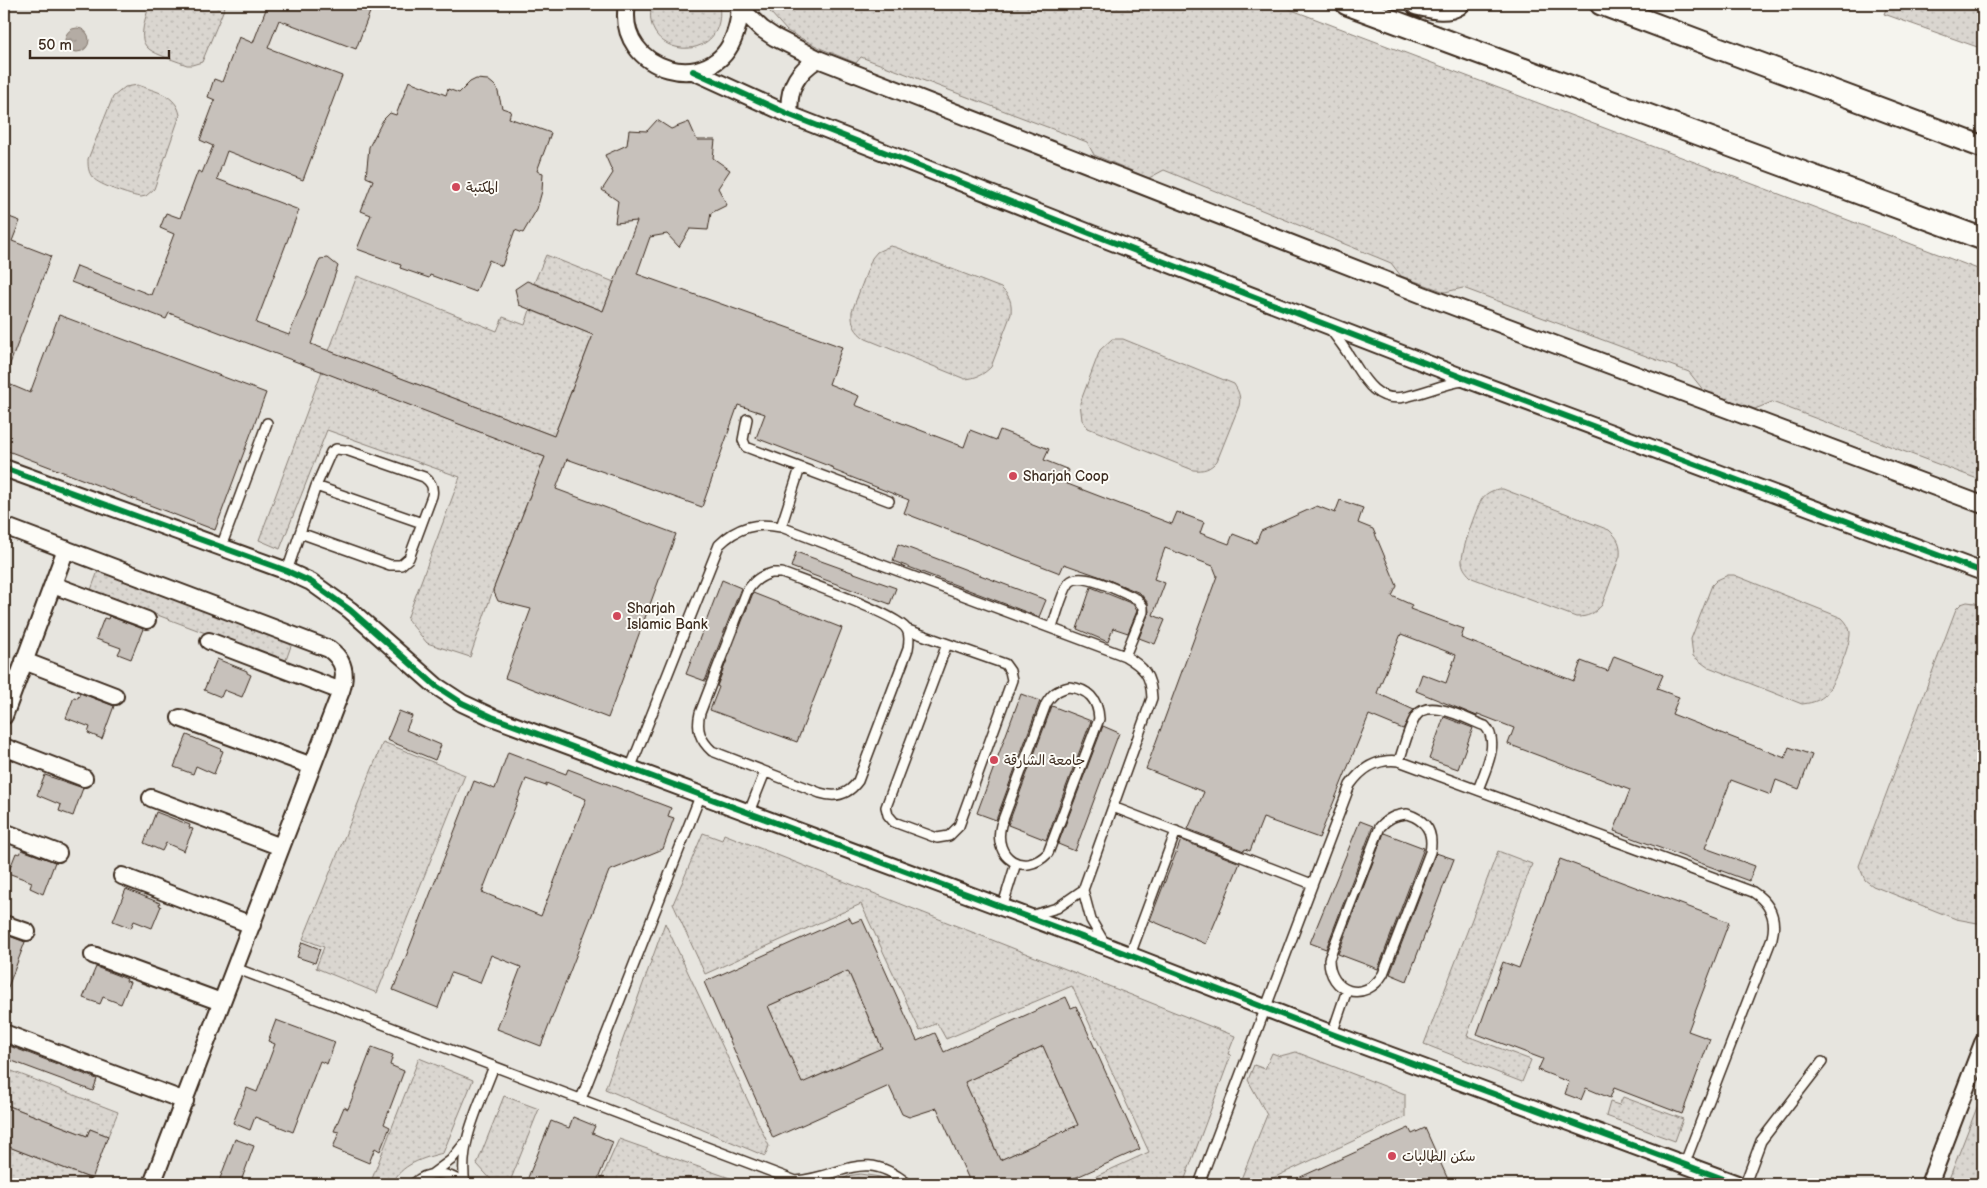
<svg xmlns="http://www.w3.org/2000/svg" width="1987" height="1188" viewBox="0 0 1987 1188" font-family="'Balsamiq Sans','Playpen Sans Arabic',sans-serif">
	<defs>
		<pattern id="green-dots" width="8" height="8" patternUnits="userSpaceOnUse" patternTransform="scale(1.25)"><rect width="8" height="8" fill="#dad6d0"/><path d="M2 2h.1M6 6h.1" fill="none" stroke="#bcb8b2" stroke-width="1.8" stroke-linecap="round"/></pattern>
		<pattern id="water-ripples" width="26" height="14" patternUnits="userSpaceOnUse" patternTransform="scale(1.25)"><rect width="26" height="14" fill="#b4aca4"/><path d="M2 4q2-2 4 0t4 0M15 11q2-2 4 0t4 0" fill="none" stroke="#948c85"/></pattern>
	</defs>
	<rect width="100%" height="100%" fill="#f5f4ee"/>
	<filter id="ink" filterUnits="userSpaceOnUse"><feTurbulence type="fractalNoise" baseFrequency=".02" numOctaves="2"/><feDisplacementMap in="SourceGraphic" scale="10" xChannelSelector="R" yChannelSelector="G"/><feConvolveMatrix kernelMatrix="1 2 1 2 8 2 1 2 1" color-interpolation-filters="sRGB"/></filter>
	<g filter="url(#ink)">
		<!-- built -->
		<path fill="#e7e5df" d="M4,4h1101l878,332v848h-1979z"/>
		<!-- green -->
		<path fill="url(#green-dots)" stroke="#8a8077" d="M150,4h76l-24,58 -10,3h-5c-42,-16 -54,-13 -37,-61z
			M652,4h67c10,62 -81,56 -67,0z
			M763,4h513l707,267v210l-211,-79 -17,7 -51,-18 -15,-19 -226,-84 -18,4 -44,-16 -10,-13 -227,-93 -15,8 -55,-23 -7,-13 -226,-85 -5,6 -34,-14 -35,-18z
			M1888,4h95v45l-99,-35z
			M138,85c18,7 38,9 42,30l-26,74 -8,7 -5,1c-10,-1 -42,-12 -48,-19 -5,-6 -5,-12 -5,-19l25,-62 12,-10z
			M890,246l5,1 106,41c9,8 11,14 10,26l-20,53c-8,8 -15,11 -26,12l-99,-40c-11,-7 -15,-15 -14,-28l20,-53 5,-6z
			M546,255l68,27 -11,29 -69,-28z
			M357,276l140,55 6,-14 22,8 5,-15 63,25 -39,101 -225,-85z
			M1112,339h11l111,45c5,8 7,13 5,22l-22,55c-7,8 -13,10 -24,9l-105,-42 -6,-8 -2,-17 20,-53z
			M322,371l223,86 -52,133 -23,67 -43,-14 -20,-24 53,-142 -133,-47 -47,119 -21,-9z
			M1498,489h5l106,41c9,8 12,14 11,26l-18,49c-8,9 -14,12 -26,12l-104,-39c-5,-5 -9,-9 -10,-16 -1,-10 14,-54 20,-63 4,-6 9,-8 16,-10z
			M98,571l194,72 -7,20 -194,-73z
			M1728,575h6l108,43c4,4 7,8 8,14 1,13 -17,55 -26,64 -7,6 -14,7 -22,8l-96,-38 -13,-10 -2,-17 21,-54 5,-5z
			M1967,602l8,1 8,3v318l-27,-5 -83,-33 -8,-6 -6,-14 97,-257 5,-5z
			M383,742l82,33 -88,218 -61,-25 8,-21 -21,-8z
			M703,833l19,7 2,-6 511,202 -7,18 3,1 -48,129h-104l70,-32 -77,-166 -126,53 -9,-16 -17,8 -59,-127 -156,70 -32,-70z
			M1498,851l34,13 -65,172 64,24 -9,22 -98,-38z
			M665,923l104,223 -4,10 -160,-67z
			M848,971l40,91 -18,-9 -59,26 -4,17 -39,-90z
			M1043,1046l35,79 -91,41 9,-16 -27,-59 -16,-4z
			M1296,1052l109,42v23l-145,67h-21l28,-69 -19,-35 6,-15 11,4 7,-16 8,3z
			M419,1058l54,22 -30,73c-20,5 -42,11 -51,31h-22z
			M4,1068l114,44 -10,24 -18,-7 -3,7 -83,-32z
			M1983,1092v92h-36z
			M504,1096l35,13 -30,75h-14l-18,-20z
			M1623,1097l60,22 -8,22 -69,-25 4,-14 9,3z
			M619,1139l128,45h-148z
			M4,1145l88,34 -2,5h-86z
			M860,1174l20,3 11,7h-55l12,-8z"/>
		<!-- water -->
		<path fill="url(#water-ripples)" stroke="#84786e" d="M65 40a12 12 0 1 1 24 0a12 12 0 1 1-24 0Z"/>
		<!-- building -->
		<path fill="#c7c1bb" stroke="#3b2a1e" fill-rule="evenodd" d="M268,4h105l-17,45 -77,-29 -11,28 74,28 -39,104 -76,-29 -10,28 82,31 -43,113 33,12 31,-76 8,-1 10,8 -27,78 243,92 39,-101 -74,-30 -4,-16 12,-8 76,30 34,-90 -22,2 3,-22 -16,-11 11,-17 -8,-18 22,-10 2,-15 18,1 10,-11 14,9 18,-7 8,18h18l-2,18 17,12 -12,18 9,17 -16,8 -3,17 -18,-1 -11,18 -12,-13 -17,3 -13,37 205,73 -13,37 30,12 -4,9 109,42 6,-17 26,10 4,-10 49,19 -5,11 25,10 -4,13 107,41 5,-12 27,10 -4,11 29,11 4,-10 23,9 5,-12 56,-25 18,7 5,-13 23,8 -5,15 15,6 24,57 -5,10 20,9 -2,4 54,20 -3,9 113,43 7,-20 27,10 6,-15 49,19 -6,14 22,8 -7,17 113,44 4,-11 23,8 -13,34 -23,-9 -5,15 -40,-15 -26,68 50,18 -6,15 -135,-50 16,-41 -122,-46 6,-16 -36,-14 -1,2 -61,-25 6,-17 24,9 10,-28 -55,-21 -24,59 37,17 -11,19 -34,-14 -50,123 -56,-20 -13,33 -5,-2 -1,2 -56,-22 16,-37 -58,-23 71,-193 -4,-10 -48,-18 -11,31 11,4 -12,32 12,5 -10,24 -16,-6 10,-26 -1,-9 -8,-10 -36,-15 -40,-14 -4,9 -156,-60 5,-13 -76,-30 1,-2 -78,-30 9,-24 -27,-9 -36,102 -135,-48 -11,30 120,45 -68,184 -103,-40 26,-69 -33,-8 -5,-11 52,-133 -376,-144 -3,6 -95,-37 6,-16 74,29 23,-61 -14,-6 6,-15 14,5 18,-47 4,2 11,-27 -13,-6 15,-40 -7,-3 6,-18 8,3 17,-45 14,6z
			M476,79l12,1 5,4 4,4 5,20 9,3 -2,7 42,15 -14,38 6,2 -1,18 -5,18 -14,24 -8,-3 -13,36 -13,-6 -13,32 -46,-17 -1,3 -29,-10 1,-3 -44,-16 14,-34 -10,-4 12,-31 -7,-3 3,-30 14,-27 7,-7 6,2 13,-34 37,14 2,-6 11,4 11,-11z
			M4,215l16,6 -8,20 39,15 -46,121z
			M59,315l207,78 -51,137 -207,-79 1,-3 -5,-1v-65l26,11z
			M898,544l148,56 -7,17 -146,-56z
			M796,552l100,36 -6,16 -99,-37z
			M722,580l19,8 -36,93 -19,-7z
			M1091,587l42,17 4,7 -9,22 -15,-5 -5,14 -31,-13z
			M753,593l89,35 -45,114 -87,-32 9,-23 -2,-1z
			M109,616l34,13 -12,30 -13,-5 3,-6 -25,-9 8,-21 4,1z
			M217,659l30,12v2l4,2 -9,22 -18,-7 -3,7 -17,-7z
			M80,693l34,13 -12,33 -14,-6 2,-6 -24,-9 8,-21 4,1z
			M1021,694l19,7 -44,119 -19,-7z
			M1052,706l39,15 -45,119 -38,-15z
			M399,711l13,5 -6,14 35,15 -6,15 -48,-20z
			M1444,717l29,11 -15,41 -29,-10z
			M1103,726l16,7 -44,118 -17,-7z
			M187,735l34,14 -1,1 3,1 -9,23 -18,-8 -3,8 -19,-7z
			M508,752l58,22 2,-5 103,39 -3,8 6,2 -11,31 -54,22 -68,175 -44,-17 24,-62 -30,-12 -11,28 -29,-10 -13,35 -45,-18 81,-209 21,8zM526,779l20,7v-3l40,16 -45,117 -59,-24z
			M45,775l38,13 -10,28 -14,-5 2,-6 -24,-10z
			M156,812l34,13 -1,3 4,1 -9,22 -18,-8 -4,8 -18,-8z
			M1360,821l13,5 -47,123 -16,-6z
			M1384,833l40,15 -46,121 -40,-15z
			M1181,840l59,23 -34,81 -56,-24z
			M22,850l33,12 -12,32 -13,-6 2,-6 -24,-9 8,-20 4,1z
			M1436,853l18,6 -47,122 -17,-7z
			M1560,859l169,63 -41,109 22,8 -28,75 -68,-26 -4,10 -24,-10 -5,12 -16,-6 4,-12 -31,-12 5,-11 -66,-25 26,-72 16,6z
			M126,889l34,14 -1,2 2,1 -9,22 -18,-7 -3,7 -18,-7z
			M849,917l3,6 10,-4 55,122 18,-8 9,19 122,-55 5,11 5,-2 64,143 -79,35h-90l-34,-76 -28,9 -7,-3 -13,-28 -116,52 -69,-156zM848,971l34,77 -80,35 -34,-77zM1043,1046l35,79 -78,35 -35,-78z
			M4,934l21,8 -20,53h-1z
			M302,942l18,7 -5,14 -18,-6z
			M96,967l31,12 -1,2 4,1 -9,22 -18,-7 -3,7 -17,-6z
			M276,1020l59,22 -8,22 -7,-3 -27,71 -38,-15 -5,13 -17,-7 14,-35 10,4 18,-48 -7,-3z
			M4,1044l93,35 -4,12 -89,-33z
			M372,1047l21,8 -3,10 14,6 -20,53 6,3 -10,24 -5,-3 -6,15 -36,-15 6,-16 -5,-1 10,-24 4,2z
			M4,1104l83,32 3,-7 18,7 -16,43 -88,-34z
			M573,1117l22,9 -3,7 21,9 -17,42h-59l-10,-4 24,-59 18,7z
			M1409,1128l3,6 13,-6 25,56h-40l-3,-6 -14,6h-108z
			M235,1139l19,7 -14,38h-13l-8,-3z"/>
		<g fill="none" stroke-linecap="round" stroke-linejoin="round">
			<!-- service casing -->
			<g stroke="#3b2a1e" stroke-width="12">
				<path id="service" d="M1330,329c7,9 14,18 20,28 13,20 25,46 54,40 20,-4 39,-13 59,-16
					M747,419l-4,21 3,7 143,54
					M316,486l106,37
					M781,527l19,-59
					M221,547l46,-124
					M287,571l29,-85 15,-34 5,-3 10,1 78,27c7,5 10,10 8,19l-23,62 -8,7h-11l-90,-32
					M772,573h10c20,8 118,42 125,57 3,5 2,13 1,19l-50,132c-10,14 -22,17 -38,12l-108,-42c-12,-11 -16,-22 -12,-38l47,-122c7,-10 13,-15 25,-18z
					M1052,627c5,-12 9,-33 17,-44 11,-14 54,10 68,16l6,8v5l-18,44
					M908,630l97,34 5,7 2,9 -53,146 -10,10 -12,2 -43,-16 -6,-7 -2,-8 61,-163
					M1069,687c19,2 29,12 30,32l-51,134c-24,25 -56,5 -47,-28l45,-121c6,-10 11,-14 23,-17z
					M1399,761c5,-14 9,-32 17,-45 13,-19 52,4 69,10 16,16 -1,46 -7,64
					M630,769l89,-224c18,-18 37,-23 62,-18l344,129c19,11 26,19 27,42l-69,192 8,30 14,24
					M1113,807l199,77
					M749,812l16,-40
					M1407,814c19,6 27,18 23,38l-47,122c-18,30 -54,19 -54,-15l51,-132c8,-9 15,-12 27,-13z
					M1002,908l14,-45
					M1030,916l27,-8 26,-18
					M1130,955l46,-124
					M235,968l561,213c48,-4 67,-34 112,3
					M1332,1034l15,-44
					M581,1099l120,-305
					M432,1174l19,-14 13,-16
					M413,1184c16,-14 35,-13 51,0
					M465,1184c-7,-41 15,-80 29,-118
					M1199,1184l151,-399c12,-17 27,-27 49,-24l354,131c17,11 24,26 19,46l-88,227
					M1745,1184l16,-43 61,-79"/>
			</g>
			<!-- minor casing -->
			<g stroke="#3b2a1e" stroke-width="20">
				<path id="minor" d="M627,4c-12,68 87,95 108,30 3,-9 6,-21 3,-30
					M739,7l23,22 12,8 44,22 605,236 560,210
					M693,71l97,44 302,119 377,146 514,192
					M790,115c-3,-25 6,-43 28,-56
					M4,468l283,103 24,11 39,28 86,76 26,17 30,14 614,229 226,88 405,150
					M4,526l325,123c15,11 18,24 12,42l-189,493
					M53,585l94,35
					M209,641l132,50
					M24,661l91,35
					M4,716l62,-167
					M180,718l132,48
					M4,747l80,31
					M151,798l130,49
					M4,832l54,21
					M122,876l130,49
					M4,924l23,8
					M93,955l128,47
					M4,1033l181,68
					M1929,1184l54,-141"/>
			</g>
			<!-- tertiary casing -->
			<g stroke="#3b2a1e" stroke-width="25">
				<path id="tertiary" d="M1347,4l636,235
					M1417,4c14,3 28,8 41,0
					M1601,4l382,143"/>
			</g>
			<!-- service -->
			<use href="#service" stroke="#fdfcf7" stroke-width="9"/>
			<!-- minor -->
			<use href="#minor" stroke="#fdfcf7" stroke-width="16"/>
			<!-- tertiary -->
			<use href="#tertiary" stroke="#fdfcf7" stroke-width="21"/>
			<!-- cycleway casing -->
			<g stroke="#fdfcf7" stroke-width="9">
				<path id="cycleway" d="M693,71l97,44 302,119 377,146 514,192
					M4,468l283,103 24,11 39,28 86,76 26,17 30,14 614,229 226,88 405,150"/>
			</g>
			<!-- cycleway -->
			<use href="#cycleway" stroke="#00873e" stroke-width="6"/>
		</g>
	</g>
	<!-- markers -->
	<g fill="#d1495b" stroke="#fdfcf7" stroke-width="2">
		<circle cx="456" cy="187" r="5"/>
		<circle cx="1013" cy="476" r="5"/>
		<circle cx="617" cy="616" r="5"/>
		<circle cx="994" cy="760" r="5"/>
		<circle cx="1392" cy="1156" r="5"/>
	</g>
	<g text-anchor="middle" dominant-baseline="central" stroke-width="4" stroke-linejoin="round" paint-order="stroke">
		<!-- poi labels -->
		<g font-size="14" fill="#3b2a1e" stroke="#fdfcf7" text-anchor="start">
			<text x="466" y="187">المكتبة</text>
			<text x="1023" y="476">Sharjah Coop</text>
			<text x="627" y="608">Sharjah<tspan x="627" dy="16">Islamic Bank</tspan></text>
			<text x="1004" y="760">جامعة الشارقة</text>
			<text x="1402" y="1156">سكن الطالبات</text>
		</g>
	</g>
	<!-- margin -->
	<rect width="1987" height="1188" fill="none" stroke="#fdfcf7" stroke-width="20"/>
	<rect x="10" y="10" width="1967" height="1168" fill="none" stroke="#3b2a1e" stroke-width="2" filter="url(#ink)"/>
	<!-- scale -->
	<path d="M30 50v8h139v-8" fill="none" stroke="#3b2a1e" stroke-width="2.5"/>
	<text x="38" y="50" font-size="15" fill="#3b2a1e" stroke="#fdfcf7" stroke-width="4" paint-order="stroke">50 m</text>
</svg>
